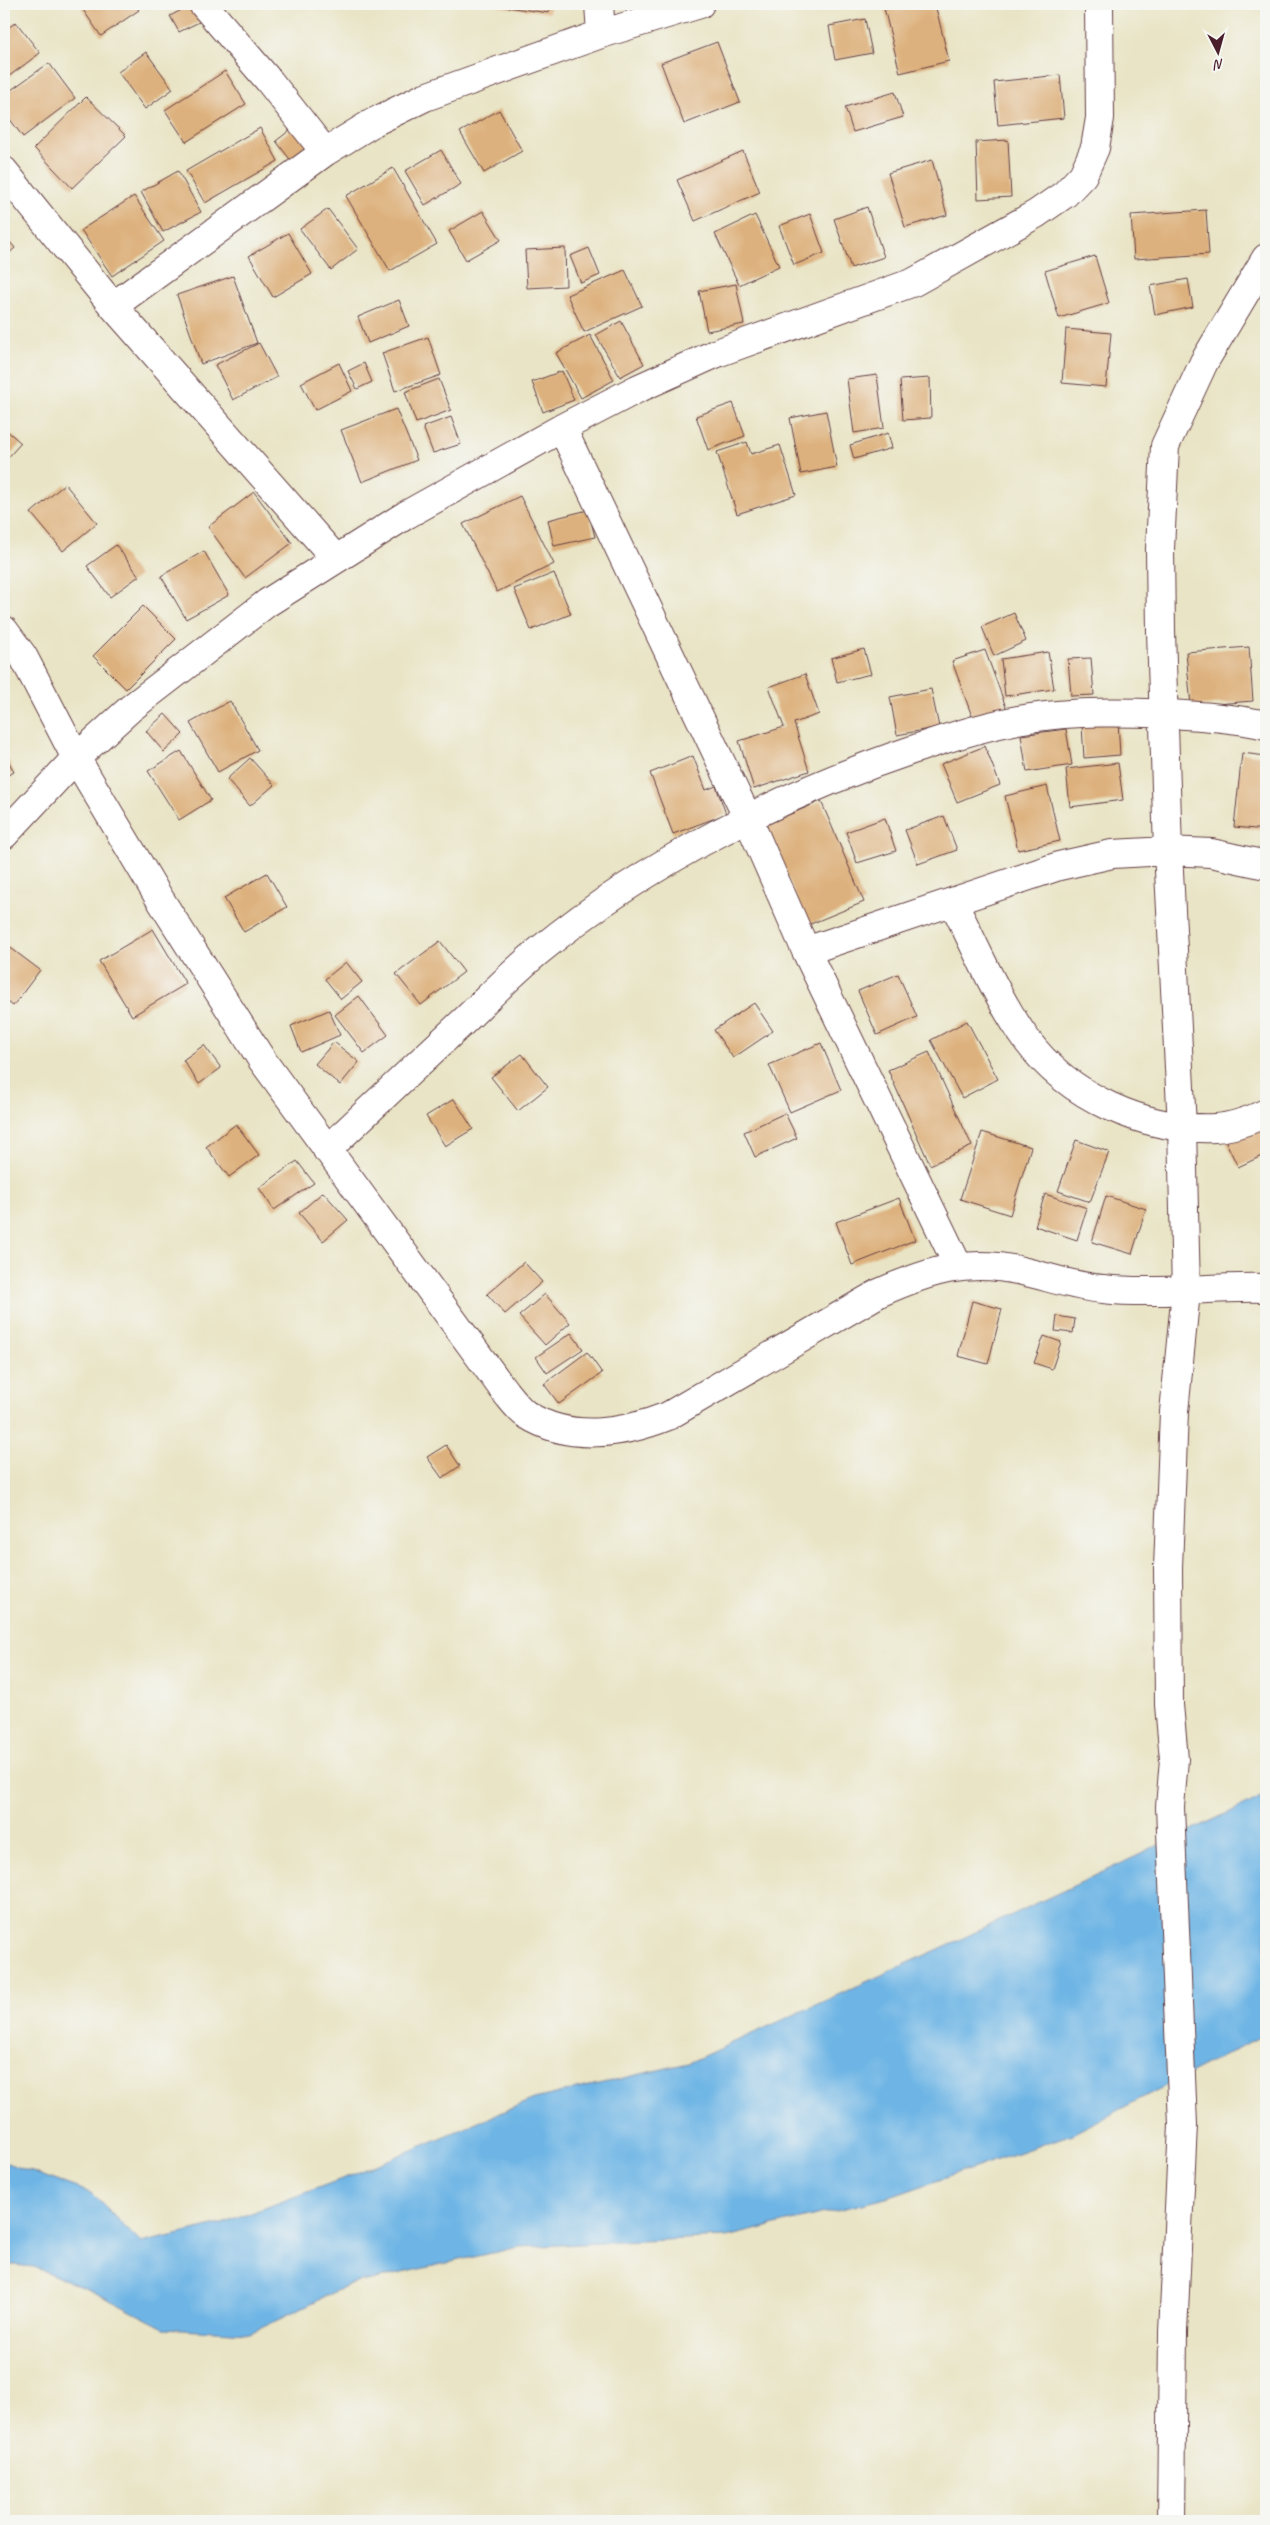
<svg xmlns="http://www.w3.org/2000/svg" width="1270" height="2525" viewBox="0 0 1270 2525" font-family="Caveat,sans-serif">
	<rect width="100%" height="100%" fill="#f6f6f2"/>
	<filter id="ink" filterUnits="userSpaceOnUse"><feTurbulence type="fractalNoise" baseFrequency=".02" numOctaves="2"/><feDisplacementMap in="SourceGraphic" scale="10" xChannelSelector="R" yChannelSelector="G"/><feConvolveMatrix kernelMatrix="1 2 1 2 8 2 1 2 1" color-interpolation-filters="sRGB"/></filter>
	<filter id="wash" filterUnits="userSpaceOnUse"><feTurbulence type="fractalNoise" baseFrequency=".0096" numOctaves="4" result="noise"/><feDisplacementMap in="SourceGraphic" scale="20" xChannelSelector="R" yChannelSelector="G"/><feGaussianBlur stdDeviation="1.12" result="paint"/><feColorMatrix in="noise" values="0 0 0 0 0 0 0 0 0 0 0 0 0 0 0 0 0 1.4 0 .05"/><feComposite in="paint" operator="in"/></filter>
	<g filter="url(#wash)">
		<rect width="100%" height="100%" fill="#e9e4c5"/>
		<!-- water -->
		<path fill="#6eb5e5" stroke="#5c6a88" d="M1266,1795v239l-194,100 -182,63 -164,40 -207,10 -171,38 -98,48 -86,-5 -72,-37 -58,-24 -30,-3v-102l87,31 50,50 81,-19 125,-47 187,-78 154,-36 275,-125z"/>
		<g id="blocks">
			<!-- building -->
			<path fill="#ddb17d" d="M79,4h55l5,6 -38,26z
				M193,4l12,15 -26,13 -9,-16z
				M499,4h52l-2,9 -50,-7z
				M883,4h52l14,57 -49,12z
				M865,19l7,34 -37,7 -6,-34z
				M16,22l24,31 -36,27v-49z
				M717,42l23,60 -56,22 -23,-61z
				M146,52l27,37 -28,20 -27,-37z
				M49,63l26,35 -52,39 -19,-26v-16z
				M225,71l21,33 -60,38 -21,-32z
				M1060,75l4,43 -66,7 -4,-43z
				M895,92l8,25 -50,15 -8,-25z
				M86,97l40,39 -54,52 -38,-40z
				M499,110l23,41 -38,22 -24,-41z
				M294,127l19,25 -18,14 -19,-25z
				M260,128l18,33 -73,42 -19,-32z
				M1008,140l3,57 -33,2 -2,-57z
				M441,150l20,34 -36,21 -20,-34z
				M743,151l17,41 -65,29 -18,-41z
				M932,160l15,55 -42,12 -17,-54z
				M393,168l44,76 -47,27 -44,-75z
				M178,171l23,41 -38,20 -22,-40z
				M134,196l30,45 -52,35 -31,-46z
				M867,207l17,50 -33,11 -17,-49z
				M328,209l30,40 -27,21 -31,-41z
				M1206,210l3,44 -75,5 -3,-44z
				M483,211l18,29 -35,20 -17,-29z
				M810,214l14,39 -30,12 -15,-39z
				M755,215l24,51 -40,19 -24,-51z
				M288,233l24,41 -39,23 -24,-41z
				M4,235l11,13 -11,10z
				M565,248l1,38 -39,2 -2,-38z
				M589,248l11,27 -19,8 -11,-27z
				M1095,256l14,47 -50,15 -14,-47z
				M625,270l17,36 -58,26 -17,-37z
				M233,276l24,67 -56,21 -24,-69z
				M1188,279l5,28 -38,8 -5,-29z
				M736,284l8,40 -37,7 -8,-40z
				M399,300l10,26 -41,17 -10,-26z
				M621,321l23,43 -24,13 -24,-42z
				M1066,329l45,4 -5,54 -44,-4z
				M590,335l24,45 -33,18 -25,-45z
				M428,337l13,38 -46,16 -13,-38z
				M259,343l18,34 -44,23 -18,-35z
				M339,363l13,28 -37,19 -14,-27z
				M364,363l8,19 -15,7 -9,-18z
				M562,371l12,29 -31,12 -11,-30z
				M877,375l7,53 -30,5 -7,-54z
				M930,378l1,40 -28,2 -3,-40z
				M439,379l12,31 -35,13 -11,-31z
				M733,403l12,33 -37,14 -12,-34z
				M396,409l21,51 -55,22 -21,-52z
				M826,411l11,56 -36,7 -11,-56z
				M451,417l10,27 -28,9 -10,-26z
				M4,428l17,15 -17,19z
				M888,433l4,15 -38,11 -4,-14z
				M747,442l4,12 29,-9 16,50 -59,19 -20,-62z
				M65,484l32,39 -34,28 -32,-38z
				M254,492l38,51 -47,35 -37,-51z
				M520,496l34,68 -57,28 -34,-68z
				M588,510l7,27 -41,9 -6,-26z
				M116,545l23,31 -29,21 -23,-31z
				M204,551l25,44 -43,24 -25,-43z
				M554,573l17,41 -40,16 -17,-41z
				M143,606l33,33 -50,50 -33,-33z
				M1014,613l12,28 -32,15 -12,-29z
				M1249,647l4,54 -62,5 -5,-54z
				M864,649l7,25 -34,8 -6,-24z
				M985,650l22,60 -33,12 -22,-61z
				M1048,652l6,37 -49,7 -4,-37z
				M1091,658l3,37 -23,1 -3,-37z
				M805,674l14,40 -25,9 15,48 -55,18 -15,-48 45,-14 -15,-40z
				M931,689l8,38 -42,8 -7,-38z
				M230,701l28,49 -40,22 -28,-49z
				M165,714l18,20 -19,18 -18,-21z
				M1118,721l2,34 -36,3 -2,-33z
				M1066,729l6,36 -45,7 -6,-37z
				M985,746l15,39 -43,17 -16,-38z
				M181,751l30,49 -32,20 -31,-49z
				M4,752l10,20 -10,5z
				M1242,753l24,3v74l-32,-3z
				M693,756l13,34 10,-4 10,28 -53,20 -23,-61z
				M250,758l24,27 -24,21 -23,-27z
				M1118,763l5,37 -53,7 -4,-38z
				M1047,786l13,55 -42,9 -13,-54z
				M821,801l43,101 -56,23 -43,-100z
				M944,816l13,34 -39,14 -13,-34z
				M885,818l11,33 -39,12 -11,-31z
				M267,873l20,34 -43,25 -20,-34z
				M153,929l33,55 -54,32 -33,-55z
				M440,941l24,31 -43,33 -25,-31z
				M4,943l36,27 -27,36 -9,-7z
				M346,962l16,20 -21,17 -16,-20z
				M898,974l19,43 -40,18 -19,-44z
				M359,996l29,39 -24,18 -29,-38z
				M754,1003l19,28 -40,27 -19,-28z
				M329,1010l11,25 -39,17 -10,-26z
				M967,1021l31,58 -36,19 -31,-58z
				M334,1042l25,20 -19,23 -25,-21z
				M821,1043l20,47 -51,22 -21,-47z
				M204,1045l17,23 -22,16 -16,-24z
				M929,1052l43,94 -42,19 -42,-95z
				M522,1054l26,33 -30,24 -27,-34z
				M454,1099l19,30 -28,17 -19,-30z
				M785,1113l12,25 -42,19 -11,-25z
				M1266,1122v32l-28,13 -12,-25z
				M236,1124l23,31 -30,22 -23,-30z
				M982,1132l49,15 -21,68 -50,-16z
				M1076,1140l33,12 -19,50 -32,-11z
				M297,1161l17,22 -40,27 -15,-22z
				M323,1192l25,28 -25,21 -24,-28z
				M1045,1194l42,14 -10,32 -42,-14z
				M1106,1196l40,13 -14,45 -40,-12z
				M899,1198l16,42 -63,25 -16,-43z
				M524,1262l18,20 -37,32 -18,-20z
				M545,1294l25,29 -25,22 -26,-29z
				M972,1301l30,8 -14,55 -30,-8z
				M1057,1316l18,3 -2,14 -18,-2z
				M571,1333l12,16 -36,24 -11,-16z
				M1044,1336l17,6 -9,27 -18,-6z
				M587,1352l15,21 -43,31 -15,-20z
				M446,1445l14,21 -18,12 -15,-21z"/>
		</g>
	</g>
	<g filter="url(#ink)">
		<use href="#blocks" fill-opacity="0" stroke="#623d42" stroke-width="1"/>
		<g fill="none" stroke-linecap="round" stroke-linejoin="round">
			<!-- minor casing -->
			<g stroke="#623d42" stroke-width="30">
				<path id="minor" d="M203,4l67,78 55,70 49,-30 51,-25 176,-63 99,-30
					M599,4l2,30
					M4,171l109,135 222,252
					M113,306l212,-154
					M562,428l186,391 58,132 152,315
					M4,630l19,26 53,102 82,138 104,164 244,333c6,7 13,17 21,22 43,27 96,19 141,1l211,-123c50,-22 88,-35 143,-22 27,6 54,16 81,18 55,6 109,-3 163,-1
					M4,835l72,-77 55,-50 136,-105 139,-88 156,-87 75,-39 80,-36 197,-71 122,-68 29,-20 18,-19 12,-27 5,-30 -1,-114
					M953,902c22,44 45,98 73,137 42,58 119,92 189,89 18,-1 36,-8 51,-15
					M806,951l253,-85 53,-12 56,-3 43,2 55,12
					M327,1150c46,-44 92,-87 138,-130 25,-24 49,-49 75,-70 107,-88 244,-157 375,-201 37,-13 75,-25 115,-31 47,-7 93,-6 140,-4 33,2 64,4 96,11
					M1171,2521l2,-189 10,-207 -13,-318 4,-48 -5,-54 -1,-137 6,-156 12,-121 -4,-164 -14,-276 -7,-220 -1,-82 5,-103 39,-84 62,-104"/>
			</g>
			<!-- minor -->
			<use href="#minor" stroke="#fff" stroke-width="28"/>
		</g>
	</g>
	<!-- margin -->
	<rect width="1270" height="2525" fill="none" stroke="#f6f6f2" stroke-width="20"/>
	<!-- north arrow -->
	<g transform="translate(1218 52) rotate(174)" stroke="#f6f6f2" stroke-width="4" paint-order="stroke">
	<path d="M0-4L9 19L0 12L-9 19Z" fill="#4a1f2b"/>
	<text y="-8" font-size="14" font-weight="bold" text-anchor="middle" fill="#4a1f2b">N</text>
	</g>
</svg>
